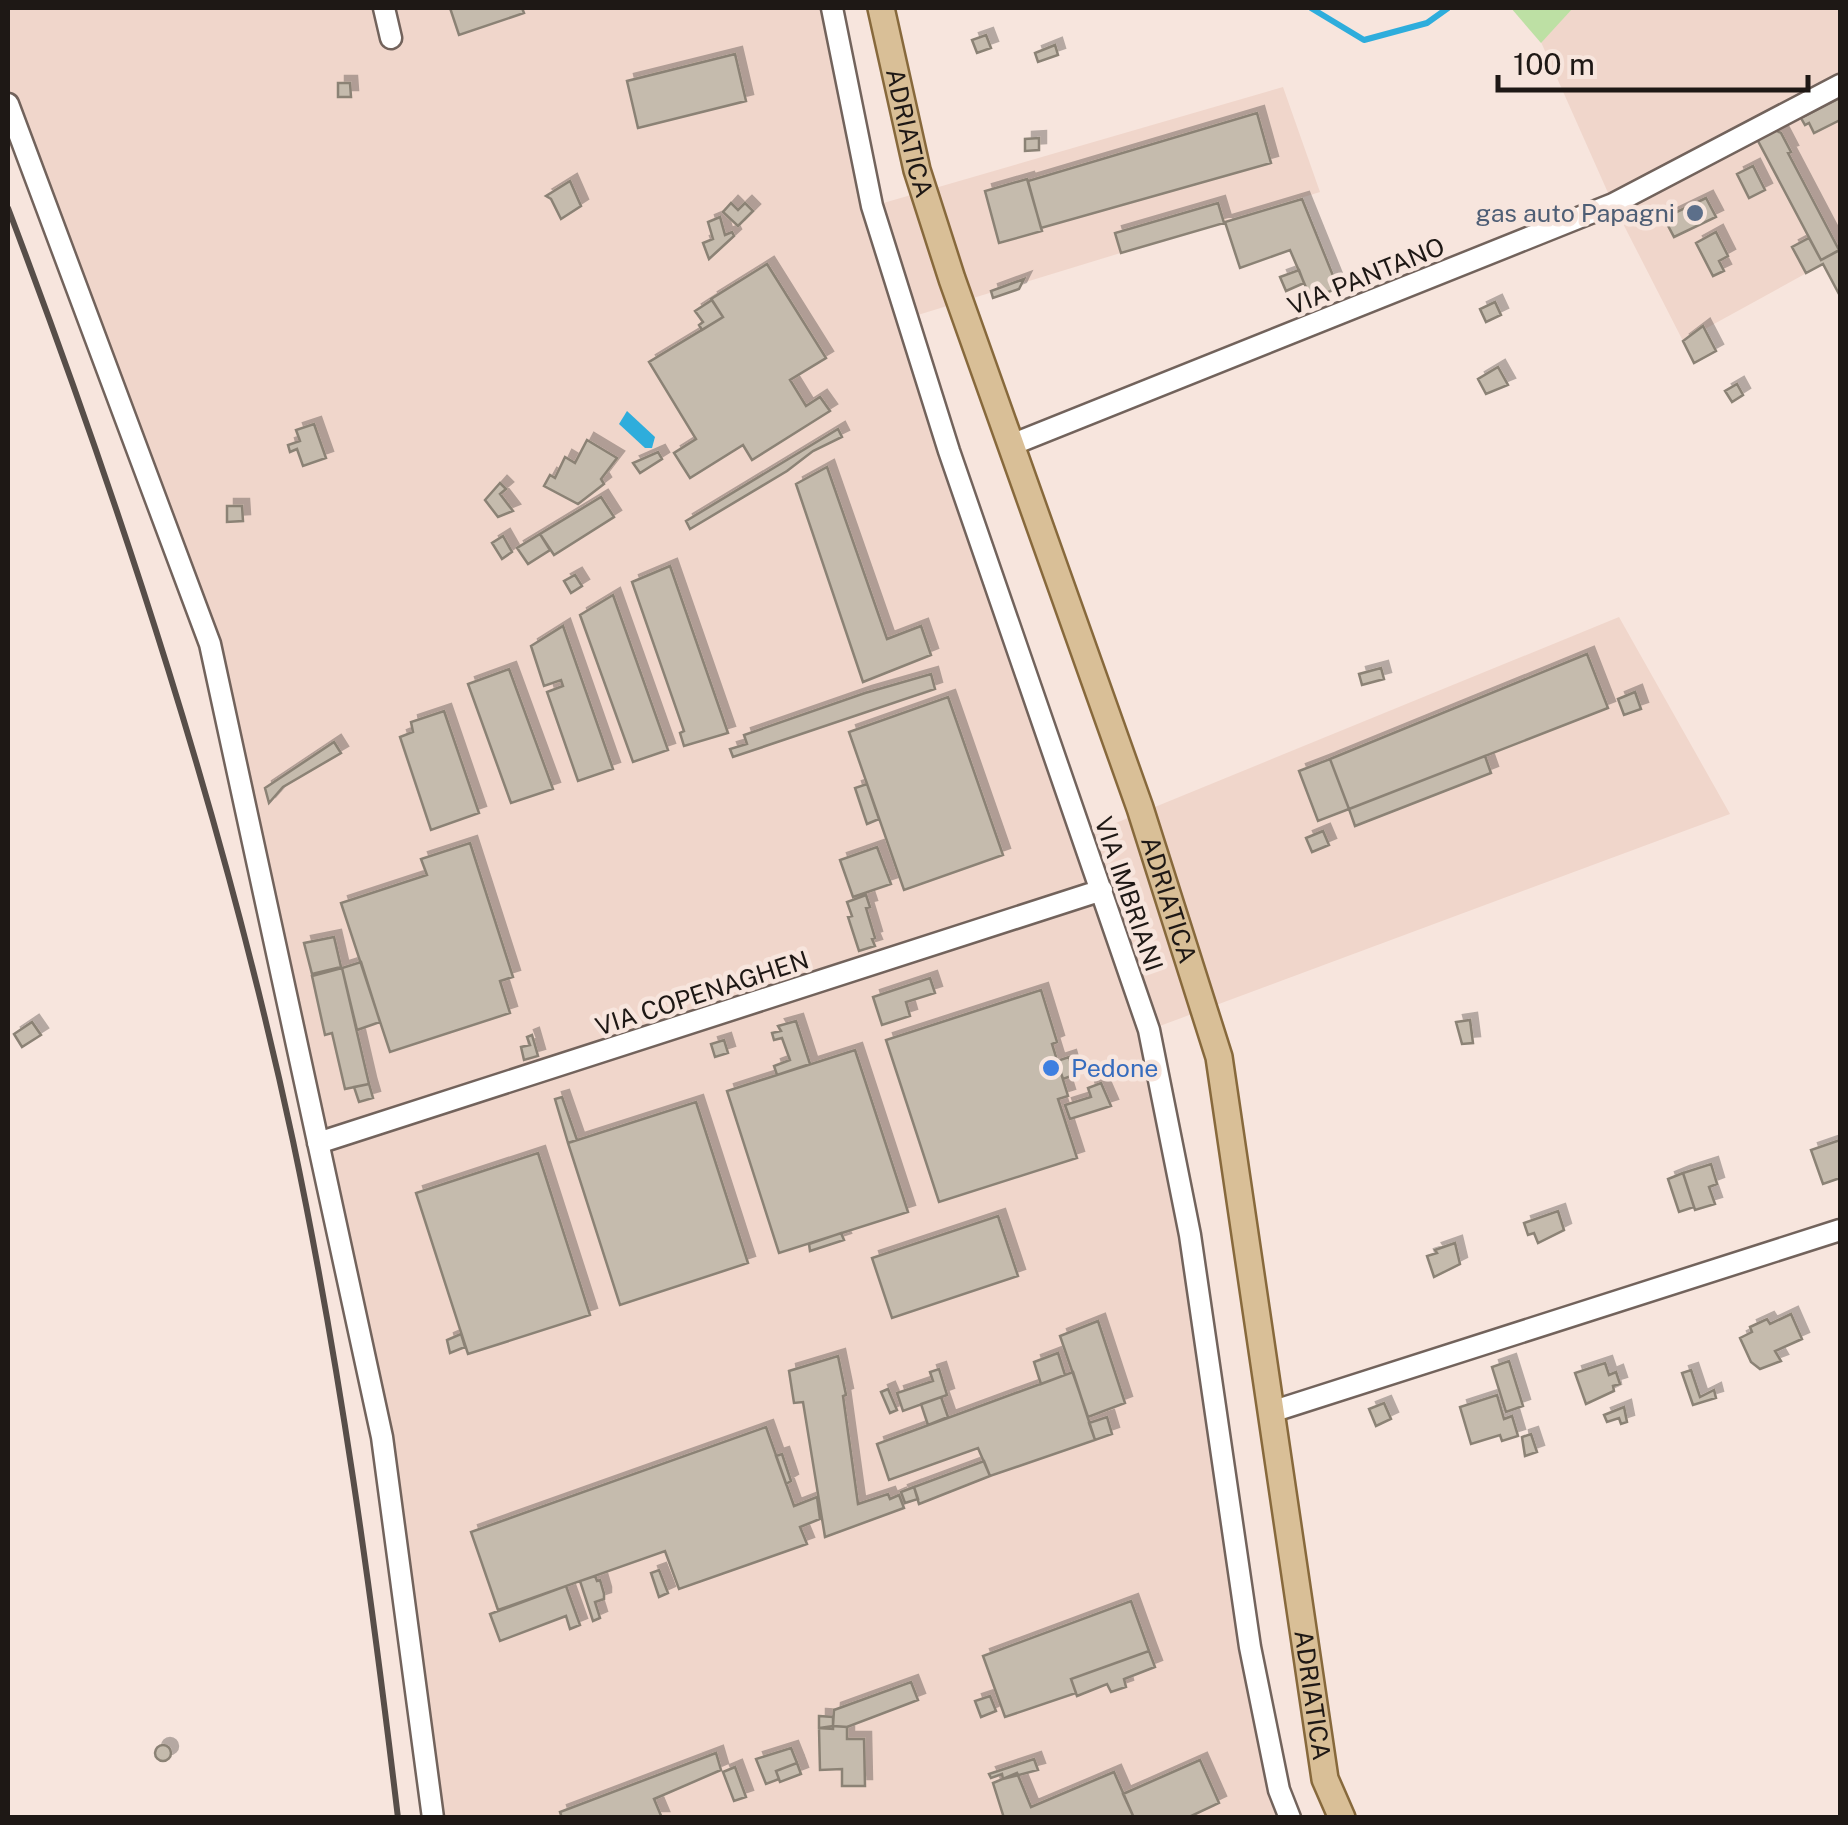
<svg xmlns="http://www.w3.org/2000/svg" width="1848" height="1825" viewBox="0 0 1848 1825" font-family="'Public Sans',sans-serif">
	<defs>
		<filter id="shadow"><feDropShadow dx="7" dy="-7" stdDeviation="0" flood-color="#0004"/></filter>
	</defs>
	<rect width="100%" height="100%" fill="#f7e5dd"/>
	<!-- built -->
	<path fill="#f0d6cb" d="M8,8h824l41,198 410,-119 37,105 -412,126 176,518 535,-219 111,197 -581,216 101,617 40,170h-857l-51,-380 -172,-793 -202,-540z
		M1559,8h281v289l-17,-33 -140,77 -70,-137 -76,-171z"/>
	<!-- green -->
	<path fill="#bde0a4" d="M1511,8h62l-32,35z"/>
	<!-- water -->
	<path fill="#2eaddc" d="M627,411l28,26 -3,11h-7l-26,-24z"/>
	<g fill="none" stroke-linecap="round" stroke-linejoin="round">
		<!-- stream -->
		<path stroke="#2eaddc" stroke-width="6" d="M1311,8l53,32 63,-17 21,-15"/>
	</g>
	<!-- building -->
	<path fill="#c5bbad" stroke="#8b8275" stroke-width="2.5" filter="url(#shadow)" d="M450,8h72l2,5 -65,22z
		M986,35l5,13 -14,5 -5,-13z
		M1055,45l3,10 -20,7 -3,-9z
		M735,54l11,47 -108,27 -11,-47z
		M338,83h12l1,14h-13z
		M1840,98v22l-26,13 -5,-10 -4,2 -4,-7z
		M1257,113l14,50 -230,65 -13,-47z
		M1775,130l6,3 10,19 -3,1 51,97 -18,10 -64,-121z
		M1039,138v12l-14,1v-12z
		M1753,166l12,24 -16,8 -12,-24z
		M1027,179l15,52 -43,12 -14,-52z
		M570,181l11,25 -20,13 -10,-20 -5,-3z
		M1706,198l10,19 -42,20 -10,-19z
		M1302,199l36,89 -27,11 -21,-49 -50,18 -15,-46z
		M731,203l7,7 7,-7 8,8 -15,15 -15,-14z
		M1218,203l6,20 -103,30 -6,-20z
		M720,217l5,18 7,-3 2,4 -25,23 -6,-16 10,-4 -5,-17z
		M1716,232l12,24 -9,5 5,10 -11,5 -17,-33z
		M1809,238l12,22 19,-10v46l-17,-32 -17,9 -14,-26z
		M767,264l59,94 -36,22 16,26 14,-9 10,14 -78,49 -9,-15 -53,33 -16,-25 22,-14 -47,-77 74,-45 -12,-18z
		M1299,270l5,13 -18,8 -6,-14z
		M1024,279l-5,10 -26,9 -2,-7z
		M712,300l11,17 -21,13 -3,-5 4,-3 -8,-11z
		M1495,302l6,13 -15,7 -6,-13z
		M1703,326l13,25 -22,12 -11,-22z
		M1498,367l10,18 -22,9 -8,-15z
		M1737,384l6,11 -11,7 -7,-11z
		M314,424l12,34 -23,8 -6,-17 -7,3 -2,-7 12,-4 -4,-11z
		M838,429l4,8 -29,14 -26,20 -97,58 -4,-8z
		M587,440l30,18 -16,21 3,5 -26,20 -34,-18 6,-11 5,3 10,-21 10,6z
		M658,452l4,7 -22,14 -7,-10z
		M827,467l60,172 34,-13 10,29 -68,27 -67,-198z
		M500,483l6,6 -6,5 13,17 -15,6 -13,-17z
		M601,497l13,20 -60,38 -14,-21z
		M227,506h15l1,15 -16,1z
		M540,534l10,16 -22,14 -11,-16z
		M503,536l9,16 -10,7 -10,-16z
		M670,566l58,167 -44,13 -4,-13 4,-2 -52,-149z
		M575,575l7,11 -11,7 -7,-12z
		M613,595l55,155 -35,12 -53,-147z
		M563,626l50,143 -35,12 -31,-89 16,-6 -2,-6 -17,6 -13,-40z
		M1587,654l21,54 -259,101 -19,-50z
		M1381,668l3,11 -22,6 -3,-11z
		M509,669l44,120 -42,14 -43,-119z
		M931,674l4,15 -202,68 -3,-8 17,-5 -3,-9 121,-42z
		M1635,692l6,17 -17,6 -6,-16z
		M948,697l55,158 -99,35 -55,-158z
		M444,711l35,102 -48,17 -31,-93 13,-5 -2,-10z
		M334,742l7,11 -58,34 -14,16 -4,-15z
		M1485,756l6,17 -136,53 -6,-17z
		M1330,759l19,50 -31,12 -19,-50z
		M867,784l12,35 -12,5 -12,-36z
		M1323,831l6,14 -17,7 -6,-14z
		M470,843l43,134 -13,4 10,32 -120,39 -49,-149 86,-28 -6,-16z
		M877,847l14,37 -38,13 -13,-37z
		M866,895l4,12 -4,1 9,30 -3,1 3,7 -16,5 -11,-34 4,-1 -5,-14z
		M334,937l7,30 -29,7 -8,-31z
		M361,962l19,60 -23,8 -15,-62z
		M342,968l27,116 -24,5 -13,-56 -7,2 -13,-59z
		M930,978l5,15 -29,9 4,14 -28,9 -9,-28z
		M1041,990l16,52 -5,2 16,52 -10,3 19,59 -138,44 -53,-162z
		M1470,1020l3,23 -11,1 -6,-22z
		M796,1021l14,43 -33,11 -3,-9 16,-6 -8,-22 -8,2 -2,-7 9,-2 -3,-5z
		M32,1022l9,13 -19,12 -8,-13z
		M532,1035l6,21 -14,4 -3,-13 9,-2 -3,-8z
		M724,1040l4,13 -13,4 -4,-13z
		M855,1050l53,162 -129,41 -52,-162z
		M1069,1057l5,18 -11,4 -6,-18z
		M1101,1083l10,23 -41,13 -5,-14 26,-8 -3,-9z
		M369,1084l4,14 -14,4 -5,-15z
		M562,1097l15,43 -9,3 -13,-44z
		M696,1102l52,161 -128,42 -52,-162z
		M1840,1140v38l-17,6 -12,-34z
		M538,1153l52,162 -122,39 -52,-161z
		M1711,1164l6,20 -8,3 6,17 -20,6 -12,-37z
		M1683,1173l11,34 -15,5 -11,-33z
		M1558,1211l6,19 -26,13 -4,-10 -6,2 -4,-12z
		M998,1216l20,60 -126,42 -20,-60z
		M841,1233l3,7 -34,11 -1,-7z
		M1455,1243l5,21 -26,13 -7,-21 10,-3 -2,-3z
		M1791,1314l11,25 -27,12 6,10 -21,8 -9,-7 -11,-24 12,-6 -2,-5 17,-8 3,5z
		M1098,1321l27,82 -37,14 -28,-81z
		M461,1334l4,13 -15,6 -3,-13z
		M1058,1353l7,22 -24,9 -7,-22z
		M838,1356l8,39 -3,1 15,108 30,-10 2,5 9,-4 5,13 -79,29 -22,-135 -9,1 -5,-32z
		M1509,1361l14,45 -17,6 -14,-45z
		M1605,1363l4,12 7,-3 4,12 -7,2 1,5 -28,13 -11,-31z
		M939,1369l8,26 -44,16 -6,-18 36,-12 -3,-9z
		M1691,1370l9,27 14,-7 2,8 -23,7 -11,-32z
		M1073,1372l22,68 -105,36 -12,-28 -89,32 -12,-36z
		M888,1389l9,21 -7,3 -9,-21z
		M1497,1395l7,24 8,-3 6,20 -16,5 -2,-6 -29,9 -11,-37z
		M941,1397l7,20 -20,8 -7,-21z
		M1384,1403l7,16 -15,7 -7,-17z
		M1624,1407l3,15 -6,2 -2,-6 -12,4 -3,-7z
		M1107,1417l5,17 -17,6 -6,-17z
		M766,1427l28,79 23,-9 3,22 -20,8 7,17 -128,45 -14,-38 -167,59 -27,-78z
		M1531,1434l6,18 -12,4 -3,-19z
		M782,1454l9,27 -5,3 -10,-28z
		M984,1461l6,15 -71,28 -5,-17z
		M914,1487l4,12 -13,4 -4,-11z
		M659,1570l9,23 -9,4 -8,-24z
		M595,1576l2,5 3,-1 4,14v5l-9,3 5,16 -7,3 -13,-40z
		M566,1586l14,39 -10,4 -4,-13 -66,25 -10,-27z
		M1131,1601l18,50 -78,28 5,14 -71,24 -22,-61z
		M1149,1651l6,16 -31,12 2,8 -15,5 -4,-8 -30,12 -6,-17z
		M911,1682l7,18 -71,27 -14,-1 1,-16z
		M990,1696l6,15 -15,6 -6,-16z
		M819,1716l14,1v12l-14,-1z
		M833,1726l14,1v12h17l1,47h-23v-17l-22,1 -1,-42z
		M155 1753a8 8 0 1 1 16 0a8 8 0 1 1-16 0Z
		M791,1748l6,15 -21,8 3,8 -13,5 -10,-25z
		M716,1753l5,17 -67,29 8,19h-100l-2,-6z
		M1034,1759l4,11 -35,9 -1,-5 -11,4 -2,-4z
		M1200,1760l19,43 -32,15h-53l-11,-24z
		M797,1763l4,11 -21,8 -4,-11z
		M735,1767l11,30 -12,4 -11,-29z
		M1114,1772l20,46h-130l-11,-35 24,-10 14,34z"/>
	<g fill="none" stroke-linecap="round" stroke-linejoin="round">
		<!-- minor casing -->
		<g stroke="#72635c" stroke-width="25">
			<path id="minor" d="M384,8l7,30
				M832,8l40,198 77,245 200,579 41,205 60,412 29,143 11,28
				M8,104l202,540 172,793 51,381
				M1011,445l602,-241 227,-119
				M318,1143l784,-253
				M1271,1412l569,-182"/>
		</g>
		<!-- major casing -->
		<g stroke="#87693c" stroke-width="30">
			<g id="major">
				<path id="s1" d="M881,8l36,162 35,109 188,529 79,249 106,722 17,39"/>
			</g>
		</g>
		<!-- minor -->
		<use href="#minor" stroke="#fff" stroke-width="20"/>
		<!-- major -->
		<use href="#major" stroke="#d9bf97" stroke-width="25"/>
		<!-- rail -->
		<path stroke="#574e49" stroke-width="6" d="M8,208c115,304 217,615 285,933 47,223 78,450 105,677"/>
	</g>
	<!-- markers -->
	<circle fill="#5c6f8a" stroke="#f7e5dd" stroke-width="4" cx="1695" cy="213" r="10"/>
	<circle fill="#3f7fe0" stroke="#f7e5dd" stroke-width="4" cx="1051" cy="1068" r="10"/>
	<g text-anchor="middle" dominant-baseline="central" stroke-width="9" stroke-linejoin="round" paint-order="stroke">
		<!-- street labels -->
		<g font-size="25" fill="#1e1815" stroke="#f7e5dd">
			<text stroke="none"><textPath href="#s1" startOffset="128">ADRIATICA</textPath></text>
			<text transform="translate(1366 276) rotate(-22)">VIA PANTANO</text>
			<text transform="translate(1129 894) rotate(71)">VIA IMBRIANI</text>
			<text stroke="none"><textPath href="#s1" startOffset="938">ADRIATICA</textPath></text>
			<text transform="translate(702 993) rotate(-18)">VIA COPENAGHEN</text>
			<text stroke="none"><textPath href="#s1" startOffset="1748">ADRIATICA</textPath></text>
		</g>
		<!-- service labels -->
		<g font-size="25" fill="#4e5e75" stroke="#f7e5dd" text-anchor="end">
			<text x="1675" y="213">gas auto Papagni</text>
		</g>
		<!-- shop labels -->
		<g font-size="25" fill="#366cbe" stroke="#f7e5dd" text-anchor="start">
			<text x="1071" y="1068">Pedone</text>
		</g>
	</g>
	<!-- border -->
	<rect width="1848" height="1825" fill="none" stroke="#1e1815" stroke-width="20"/>
	<!-- scale -->
	<path d="M1498 75v15h310v-15" fill="none" stroke="#1e1815" stroke-width="5"/>
	<text x="1513" y="75" font-size="30" fill="#1e1815" stroke="#f7e5dd" stroke-width="8" paint-order="stroke">100 m</text>
</svg>
